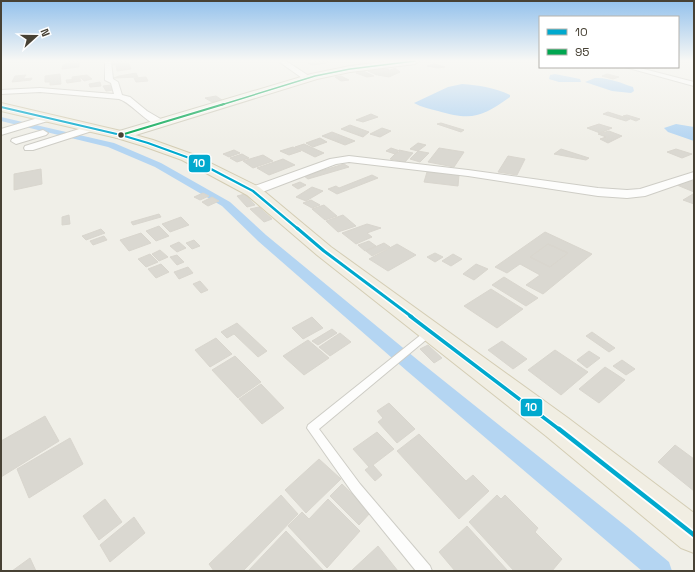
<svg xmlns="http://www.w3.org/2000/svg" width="695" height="572" viewBox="0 0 695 572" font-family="'Space Grotesk',sans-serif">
	<rect width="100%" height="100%" fill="#f0efe8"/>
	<!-- water -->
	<path fill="#b4d5f2" d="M555,74l25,5 1,3h-22l-10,-3 1,-4z
		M595,78c12,-1 27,5 38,9l1,4 -3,2 -19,-2 -27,-9z
		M462,84c16,1 34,4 48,11v2c-28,20 -38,24 -72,14 -8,-2 -17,-4 -24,-8l34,-16z
		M676,124l18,3v14l-26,-9 -4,-4z"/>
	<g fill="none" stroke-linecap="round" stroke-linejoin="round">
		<!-- canal -->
		<path fill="#b4d5f2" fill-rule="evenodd" d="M1,117l113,26 47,20 69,39 36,33 153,126 208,166 42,35 3,9h-30l-235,-200 -149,-130 -36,-35 -67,-39 -47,-20 -107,-26z"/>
	</g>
	<!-- building -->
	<path fill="#dad8d1" stroke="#d9d6ce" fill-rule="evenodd" d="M66,61h15l-1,2 -15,2z
		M112,61h15v2l-14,2z
		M319,61h9l3,1 -19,3 -4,-2z
		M79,64v3l-17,2 1,-4z
		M129,64l2,5 -14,2 -1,-6z
		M434,64l11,3 -7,1 -11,-2z
		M395,68l5,4 -11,5 -11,-2z
		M388,69l1,1 -12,5 -9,-4z
		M363,71l11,5 -7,1 -11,-4z
		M136,73l2,4 -24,1 5,-2z
		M60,74l1,10 -11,1v-3h-5v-6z
		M607,74l12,3 -6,2 -11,-3z
		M26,75l-3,4 9,-1 -1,2 -19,2 3,-6z
		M87,75l5,4 -8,2 -3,-3 -9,1v-2z
		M341,76l8,4 -8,1 -6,-4z
		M146,77l2,4 -12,1 -2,-4z
		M80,79l1,2 -14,2 -1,-3z
		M100,82l1,4 -11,1 -1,-3z
		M111,85l3,5 -8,1 -3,-5z
		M216,96l6,4 -10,2 -7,-4z
		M608,112l22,7 -4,2 -23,-7z
		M371,114l7,3 -15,5 -7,-2z
		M627,115l13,4 -4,2 -13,-5z
		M441,123l23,7 -3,2 -24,-8z
		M599,124l3,1 10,3 -12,5 -13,-5z
		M350,125l19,7 -6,5 -22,-8z
		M382,128l9,3 -11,6 -10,-3z
		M609,131l13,5 -14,7 -8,-4 6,-2 -8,-3z
		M332,132l23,9 -10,4 -23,-9z
		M320,138l7,4 -14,5 -7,-4z
		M418,143l8,2 -8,6 -8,-2z
		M304,144l20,9 -9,4 -20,-10z
		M293,147l8,4 -12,4 -9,-4z
		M391,148l9,3 -5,3 -9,-3z
		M439,148l25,4 -10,15 -26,-5z
		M561,149l28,9 -3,2 -32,-6z
		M676,149l16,5 -10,4 -15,-6z
		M234,150l6,3 -11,4 -6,-3z
		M399,150l14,3 -8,9 -15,-3z
		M418,151l11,2 -9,9 -10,-3z
		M242,154l7,4 -12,4 -7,-4z
		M263,155l10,6 -20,7 -10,-7z
		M508,156l17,3 -8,16 -19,-3z
		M283,159l12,6 -26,10 -12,-7z
		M344,164l5,3 -41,12 -4,-3z
		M41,169l1,15 -28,6v-16z
		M427,172l32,3 -1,11 -34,-4z
		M372,175l6,3 -41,16 -9,-5 8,-3 3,2z
		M693,181l1,11 -17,-7 8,-3z
		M300,182l6,3 -8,4 -6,-4z
		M312,187l11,4 -17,10 -10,-4z
		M203,193l6,3 -9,4 -6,-3z
		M245,194l10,11 -8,2 -10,-11z
		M693,194l1,10 -11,-4z
		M212,197l7,4 -11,5 -6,-4z
		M311,200l9,5 -8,3 -9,-5z
		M324,205l13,11 -12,4 -13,-11z
		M259,207l13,12 -8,3 -14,-13z
		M159,214l2,3 -28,8 -2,-3z
		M69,215l1,9 -8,1v-8z
		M343,215l13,11 -18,6 -12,-11z
		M181,217l8,8 -19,7 -8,-8z
		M367,224l14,4 -14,5 5,4 -16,7 -14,-11z
		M159,226l10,10 -13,5 -10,-10z
		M101,229l4,4 -19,7 -4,-4z
		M545,232l47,22 -49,40 -17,-9 14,-10 -20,-11 -13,9 -12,-6zM548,244l20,9 -18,14 -20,-10z
		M141,233l10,10 -22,8 -9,-11z
		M104,236l3,4 -14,5 -3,-4z
		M194,240l6,6 -8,3 -6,-6z
		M369,241l7,5 -11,5 -7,-6z
		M179,242l7,6 -9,4 -7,-6z
		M384,243l6,4 -18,9 -6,-5z
		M397,244l19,11 -28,16 -19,-12z
		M548,244l20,9 -18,14 -20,-10z
		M160,250l8,7 -9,4 -7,-7z
		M435,253l8,4 -8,5 -8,-5z
		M150,254l8,8 -12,5 -8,-8z
		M453,254l9,5 -11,7 -9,-5z
		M177,255l7,7 -7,3 -7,-8z
		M161,264l8,8 -13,6 -8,-9z
		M476,264l12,5 -14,11 -11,-6z
		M188,267l5,6 -14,6 -5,-7z
		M504,277l34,21 -12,8 -34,-21z
		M200,281l8,9 -7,3 -8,-9z
		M491,289l32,20 -26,19 -33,-22z
		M312,317l11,11 -20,11 -11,-11z
		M237,323l30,28 -9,6 -24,-23 -7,4 -6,-6z
		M332,329l5,4 -19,12 -6,-4z
		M592,332l23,16 -6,4 -23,-16z
		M340,333l11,9 -21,14 -11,-9z
		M216,338l16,16 -22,13 -15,-17z
		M308,340l21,18 -25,17 -21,-19z
		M502,341l25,18 -14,10 -25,-19z
		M428,345l14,13 -8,5 -14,-14z
		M555,350l33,22 -27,23 -33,-25z
		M589,351l11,7 -13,10 -10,-8z
		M235,356l26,26 -23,16 -26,-28z
		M622,360l13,9 -9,6 -13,-9z
		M605,367l20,13 -26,23 -20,-14z
		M261,384l23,24 -22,16 -23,-25z
		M389,403l26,26 -18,14 -19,-21 5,-4 -6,-7z
		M45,416l14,25 -58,36v-36z
		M377,432l17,17 -21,16 9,10 -7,6 -10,-11 4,-3 -16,-18z
		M419,434l47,47 7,-6 16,16 -30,28 -62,-68z
		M70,438l13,26 -54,34 -12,-29z
		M675,445l19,14v32l-36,-29z
		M319,459l22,20 -35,34 -21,-23z
		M342,484l29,28 -12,13 -29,-29z
		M281,495l17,19 -55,57h-29l-5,-7z
		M497,495l4,4 4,-4 33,33 -3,4 27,27 -10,12h-38l-45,-49z
		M105,499l17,23 -23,18 -16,-24z
		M328,499l32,32 -33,37 -39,-42 14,-14 7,7z
		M134,517l11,16 -35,29 -10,-17z
		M467,526l41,45h-53l-16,-19z
		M286,531l38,40h-76z
		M378,546l20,25h-47z
		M30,558l6,13h-24z"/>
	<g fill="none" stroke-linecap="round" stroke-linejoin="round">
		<!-- lane casing -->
		<g stroke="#cecdc6" stroke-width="2">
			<path id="lane" d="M430,329l3,1 1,2 -1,2 -114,95 41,55 70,82 2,5h-16l-64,-79 -45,-64 1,-3 119,-95z"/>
		</g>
		<!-- street casing -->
		<g stroke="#cecdc6" stroke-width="2">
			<path id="street" d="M105,61h6l2,18 5,3 4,13 8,2 17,14 17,10 2,2 -2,2c-14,4 -31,-22 -45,-26l-79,-7 -39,2v-4l39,-2 74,6 -3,-11 -6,-3z
				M278,61h8l26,17 -1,2h-6z
				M625,67h11l58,15v4z
				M48,115l4,3 -1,2 -50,15v-6z
				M92,125l5,3 -2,2 -62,20h-8l-1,-2 1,-2z
				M43,130l5,3 -2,2 -30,9 -5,-3 1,-2z
				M349,156l119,14 130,18 29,2 13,-1 54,-17v7l-49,17 -18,2 -29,-2 -130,-20 -119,-14 -13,2 -79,30h-8l-2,-3 2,-3 81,-29z"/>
		</g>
		<!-- secondary casing -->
		<g stroke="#d0cdbe" stroke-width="2">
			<path id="secondary" d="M391,61h28l-4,3 -65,8 -33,7 -191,59h-10l-2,-3 2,-3 195,-58 39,-8z"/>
		</g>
		<!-- primary casing -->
		<g stroke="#d4cdb4" stroke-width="2">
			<path id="primary" d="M1,103l120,28 32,9 39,14 67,33 72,60 237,171 126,95v40l-13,-5 -135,-112 -229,-181 -70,-60 -65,-35 -39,-14 -26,-8 -116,-27z"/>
		</g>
		<!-- lane -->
		<use href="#lane" fill="#fdfdfc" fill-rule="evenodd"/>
		<!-- street -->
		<use href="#street" fill="#fdfdfc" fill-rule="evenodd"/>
		<!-- secondary -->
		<use href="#secondary" fill="#f6f5ee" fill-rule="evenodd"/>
		<!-- primary -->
		<use href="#primary" fill="#f1eee3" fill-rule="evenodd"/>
		<!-- bus-1-far4 casing -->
		<g stroke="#fff" stroke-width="4">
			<path id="bus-1-far4" d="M1,107l120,28 27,8 44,16"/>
		</g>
		<!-- bus-1-far3 casing -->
		<g stroke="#fff" stroke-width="5">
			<path id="bus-1-far3" d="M190,158l63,33 45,38"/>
		</g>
		<!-- bus-1-far2 casing -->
		<g stroke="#fff" stroke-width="6">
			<path id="bus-1-far2" d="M297,228l27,23 88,66"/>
		</g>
		<!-- bus-1-far1 casing -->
		<g stroke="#fff" stroke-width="6">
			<path id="bus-1-far1" d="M410,316l150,114"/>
		</g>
		<!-- bus-1 casing -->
		<g stroke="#fff" stroke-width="8">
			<path id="bus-1" d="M559,429l135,106"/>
		</g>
		<!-- bus-2-far1 casing -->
		<g stroke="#fff" stroke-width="3">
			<path id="bus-2-far1" d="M221,105l94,-29 35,-7 65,-8"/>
		</g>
		<!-- bus-2 casing -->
		<g stroke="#fff" stroke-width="4">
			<path id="bus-2" d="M121,135l103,-31"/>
		</g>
		<!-- bus-1-far4 -->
		<use href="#bus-1-far4" stroke="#00a9ce" stroke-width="2"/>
		<!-- bus-1-far3 -->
		<use href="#bus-1-far3" stroke="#00a9ce" stroke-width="2.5"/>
		<!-- bus-1-far2 -->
		<use href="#bus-1-far2" stroke="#00a9ce" stroke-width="3"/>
		<!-- bus-1-far1 -->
		<use href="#bus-1-far1" stroke="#00a9ce" stroke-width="3.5"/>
		<!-- bus-1 -->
		<use href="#bus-1" stroke="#00a9ce" stroke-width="4.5"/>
		<!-- bus-2-far1 -->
		<use href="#bus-2-far1" stroke="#00a651" stroke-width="1.5"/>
		<!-- bus-2 -->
		<use href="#bus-2" stroke="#00a651" stroke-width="2"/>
	</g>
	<!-- sky -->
	<linearGradient id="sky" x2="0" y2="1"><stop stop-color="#93c1ec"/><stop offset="0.43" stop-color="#f8f8f5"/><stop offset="1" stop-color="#f8f8f5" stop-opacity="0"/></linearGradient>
	<rect width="695" height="141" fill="url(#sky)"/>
	<!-- markers -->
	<circle fill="#474134" stroke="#fff" stroke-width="1.5" cx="121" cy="135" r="3.5"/>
	<g stroke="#fff" stroke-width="1.5">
		<rect x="188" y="154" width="23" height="19" rx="4" fill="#00a9ce"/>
		<rect x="520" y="398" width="23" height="19" rx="4" fill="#00a9ce"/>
	</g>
	<g font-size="11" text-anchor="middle" font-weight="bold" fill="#fff">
		<text x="199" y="167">10</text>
		<text x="531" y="411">10</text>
	</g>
	<!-- border -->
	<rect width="695" height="572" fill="none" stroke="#474134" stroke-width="4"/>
	<!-- legend -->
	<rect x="539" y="16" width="140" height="52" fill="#ffffff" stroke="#b5b3ae"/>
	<rect x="547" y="29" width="20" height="6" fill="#00a9ce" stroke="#b5b3ae"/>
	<text x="575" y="36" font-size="12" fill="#474134">10</text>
	<rect x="547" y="49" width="20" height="6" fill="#00a651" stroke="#b5b3ae"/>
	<text x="575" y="56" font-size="12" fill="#474134">95</text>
	<!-- north arrow -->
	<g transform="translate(36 36) rotate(69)" stroke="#ffffff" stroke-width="3" paint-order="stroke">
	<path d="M0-3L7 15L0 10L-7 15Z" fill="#474134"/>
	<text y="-6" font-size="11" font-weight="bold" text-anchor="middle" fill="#474134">N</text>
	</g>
</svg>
